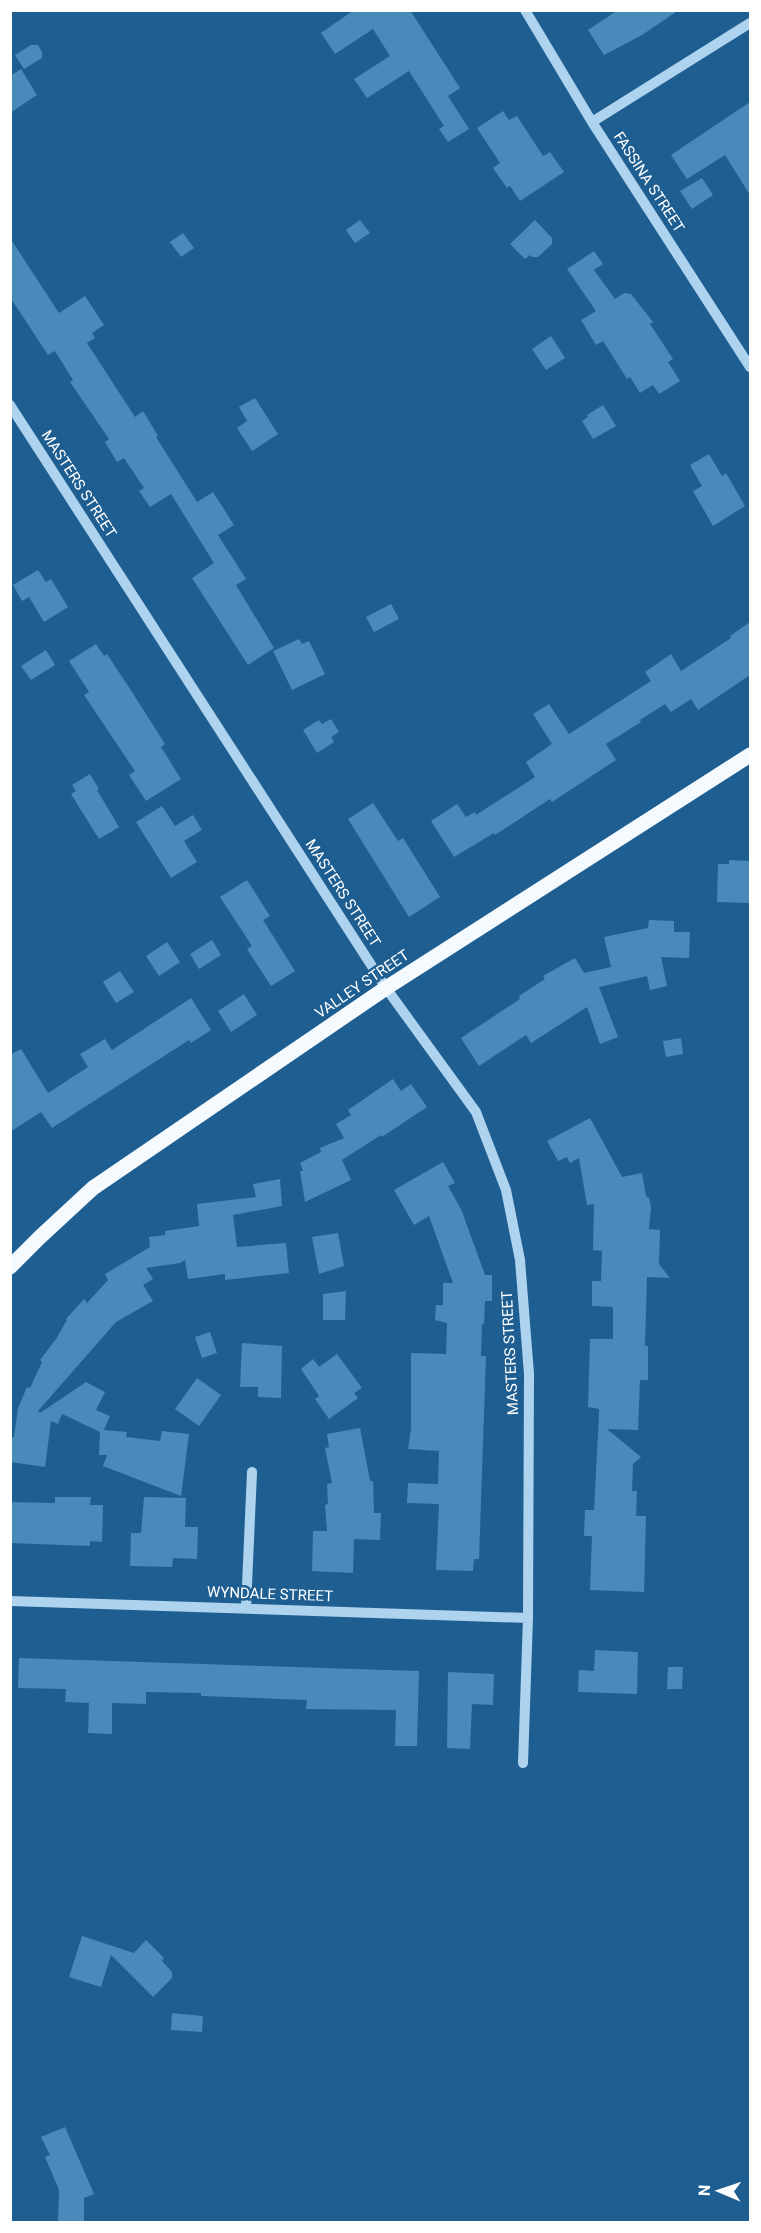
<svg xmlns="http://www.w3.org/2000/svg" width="761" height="2233" viewBox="0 0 761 2233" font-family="Roboto,sans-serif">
	<rect width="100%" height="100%" fill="#1e5e91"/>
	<!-- building -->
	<path fill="#4a8aba" d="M354,10h56l50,78 -12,8 21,33 -21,13 -9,-13 5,-3 -35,-55 -42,27 -13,-19 36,-23 -17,-27 -38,25 -14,-21z
		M618,10h61l-37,25 -38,20 -16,-25z
		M31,45h7l4,7v6l-18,11 -9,-14z
		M21,69l16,26 -27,18v-37z
		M750,102v93l-25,-40 -38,24 -16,-24z
		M503,111l6,9 8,-4 26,40 7,-4 14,20 -44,29 -10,-15 -3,2 -14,-20 7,-5 -23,-35z
		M702,178l11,17 -21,14 -12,-18z
		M360,220l10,13 -15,10 -9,-13z
		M535,220l17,18v6l-14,13h-6l-2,-2 -5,4 -15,-15z
		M183,233l11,15 -13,9 -11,-15z
		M10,238l49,75 26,-17 19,29 -12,8 3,5 -8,5 48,74 8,-6 15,25 -2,1 41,65 16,-10 21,33 -16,10 28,44 -10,6 38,63 -26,17 -56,-87 22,-15 -43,-69 -21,13 -11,-16 5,-3 -20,-30 -7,4 -12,-20 4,-3 -39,-57 3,-2 -18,-29 -7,4 -38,-58z
		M594,251l9,13 -9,6 21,29 9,-6 7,1 22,28 -3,2 23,35 -5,3 12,19 -21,13 -6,-9 -13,8 -10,-16 -3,2 -24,-38 -7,4 -15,-25 15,-9 -29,-42z
		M551,336l14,22 -19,12 -14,-21z
		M255,398l23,36 -26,17 -15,-23 10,-7 -8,-14z
		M603,405l13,21 -23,13 -11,-18 6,-4 -1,-2z
		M709,454l13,22 4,-3 19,33 -32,20 -20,-35 9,-5 -12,-21z
		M38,570l8,12 5,-3 17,28 -24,15 -15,-25 -7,4 -9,-16z
		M391,604l8,15 -25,13 -8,-15z
		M750,622v53l-52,35 -7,-11 -20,13 -6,-8 -25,16 1,2 -35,22 10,16 -64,42 -2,-3 -55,36 -1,-2 -40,24 -23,-36 26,-17 9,13 9,-5 1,3 59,-38 -9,-15 26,-18 -19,-30 16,-10 20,30 82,-53 -6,-9 26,-18 10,17 50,-33 -1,-2z
		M299,639l3,5 7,-3 16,33 -33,16 -19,-39z
		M96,644l8,12 3,-2 25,38 33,52 -4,3 20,32 -35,22 -17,-26 6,-4 -51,-76 5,-3 -20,-31z
		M46,650l9,15 -24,15 -10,-14z
		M331,719l8,13 -8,5 3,5 -17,11 -14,-23 16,-10 3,4z
		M90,774l9,15 -2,1 22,37 -20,12 -28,-45 5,-3 -4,-6z
		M373,803l25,38 5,-3 37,59 -31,20 -61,-98z
		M162,806l13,20 18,-11 9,15 -18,11 13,21 -26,16 -35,-56z
		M729,860l21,1v42l-33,-1 1,-38h11z
		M247,880l23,36 -7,4 32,51 -24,15 -24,-37 5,-3 -32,-49z
		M649,920l25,1v11h16l-1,26 -28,-1 6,29 -17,4 -3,-14 -48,11 19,50 -18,7 -13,-37 -56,36 -5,-8 -47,31 -18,-28 59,-39 -1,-3 26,-17 -2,-3 32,-18 9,15 27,-6 -7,-30 44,-9z
		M212,940l9,15 -22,14 -9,-15z
		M167,942l13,20 -21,14 -13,-20z
		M120,971l14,21 -18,11 -13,-21z
		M244,994l13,21 -26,17 -13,-21z
		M191,998l20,32 -20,13 -2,-3 -137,88 -11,-16 -31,20v-77l11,-6 27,44 40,-26 -8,-13 25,-15 7,11z
		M681,1038l2,16 -17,3 -3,-16z
		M393,1079l8,12 10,-7 16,23 -45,30 -1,-2 -39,25 9,20 -46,22 -5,-31h3l-3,-8 21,-11 -1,-4 24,-10 -8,-14 15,-9 -3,-5z
		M590,1118l32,59 20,-4 4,23 3,2 2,9 -2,22 11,1 -1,34 11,14 -23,-1 -2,69h3v34h-8l-2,50 -31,-1 34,28 -8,7 -1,27h5l-1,25h10l-2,76 -54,-2 2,-54h-8l1,-26h9l5,-95v-6l-11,-2 2,-68h23v-32l-21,-1v-25h9l1,-30 -9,-1 1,-46 -7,1 -8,-47 -9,5 -3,-6 -9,4 -11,-20z
		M443,1162l12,21 -7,3 13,23 24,66h7v26h-7l-1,23h-2l-1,32h5l-7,203h-5l-1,12 -37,-1 3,-66 -32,-1 1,-20 30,1 1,-33 -31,-2 3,-21v-75l35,1 1,-31 -12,-3 1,-15h7v-22h10l-24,-67 -15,9 -20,-35z
		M280,1179l2,27 -49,9 4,32 49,-4 3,30 -64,7v-6l-37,5 -3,-19 -5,3 -34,5 7,11 -10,6 10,16 -37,21 -78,89 2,2 46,-31 19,10 -9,18 14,6 -6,14 23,2 -1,5 34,4 2,-10 27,3 -8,62 -78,-30 4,-11h-8l1,-23 -38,-18 -4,10 -7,-3 -6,46 -35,-5v-25h4l4,-29 9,-21 3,1 12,-26 -2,-2 16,-21 11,-19 -1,-1 18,-20 3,4 21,-23 -3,-6 45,-27 -1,-10 16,-2v-4l34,-5 -2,-22 59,-7 -3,-13z
		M338,1233l6,33 -25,8 -7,-37z
		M346,1291l-1,29h-22v-26z
		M210,1332l7,21 -15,5 -7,-21z
		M242,1343l40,3 -1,52 -23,-1v-10h-18z
		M337,1354l25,34 -8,5 4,5 -29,21 -14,-20 4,-3 -18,-27 12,-10 6,8z
		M197,1378l24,17 -22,31 -24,-17z
		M360,1428l10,53h3l1,32h7l-1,27 -26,-1 -1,34 -41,-2 1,-40h14l-2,-26 3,-1 -1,-20 5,-1 -7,-35 4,-1 -2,-13z
		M55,1497h36l-1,8h13l-1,37 -12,-1v5l-80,-3v-41l45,1z
		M144,1497l42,1 -1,29h13l-1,32 -24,-1 -1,9 -42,-1 1,-33h10z
		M595,1650l43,2 -1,42 -59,-2 1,-22 15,1z
		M19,1658l400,13 -2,75h-22l1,-36 -90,-1 1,-9 -106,-4v-3l-55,-1v12l-34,-1v31l-24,-1 1,-30 -24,-1 1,-13 -48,-1z
		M668,1667h15l-1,22h-15z
		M448,1672l46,2 -1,31 -21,-1 -2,45 -23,-1z
		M82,1936l52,17 12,-13 18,18 -2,3 10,11v6l-19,19 -42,-42 -10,32 -32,-10z
		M172,2013l31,3 -1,16 -31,-2z
		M65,2127l29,67 -10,4v25h-26l1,-33 -14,-33 5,-2 -9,-18z"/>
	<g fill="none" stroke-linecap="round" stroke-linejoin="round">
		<!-- minor -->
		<path stroke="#aed3ee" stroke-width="10" d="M525,10l67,112 158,245
			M592,122l158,-99
			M10,405l376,583 90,124 30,78 14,70 9,114 -1,244 -5,145
			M10,1601l518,17
			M246,1608l6,-136"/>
		<!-- major -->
		<path stroke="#f5faff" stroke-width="15" d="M10,1267l29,-29 54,-50 293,-200 364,-233"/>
	</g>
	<g text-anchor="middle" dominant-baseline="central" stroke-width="5" stroke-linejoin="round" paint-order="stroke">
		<!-- street labels -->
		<g font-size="15" fill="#fff" stroke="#1e5e91">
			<text transform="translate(649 182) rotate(57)">FASSINA STREET</text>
			<text transform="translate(79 484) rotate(57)">MASTERS STREET</text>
			<text transform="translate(343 893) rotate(57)">MASTERS STREET</text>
			<text transform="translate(362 984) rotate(-34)">VALLEY STREET</text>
			<text transform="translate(510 1353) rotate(-93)">MASTERS STREET</text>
			<text transform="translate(270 1594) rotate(2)">WYNDALE STREET</text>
		</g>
	</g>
	<!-- border -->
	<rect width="761" height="2233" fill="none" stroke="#ffffff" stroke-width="24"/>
	<!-- north arrow -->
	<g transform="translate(719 2191) rotate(272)" stroke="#1e5e91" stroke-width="4.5" paint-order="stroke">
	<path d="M0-4.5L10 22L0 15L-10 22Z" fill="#ffffff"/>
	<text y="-9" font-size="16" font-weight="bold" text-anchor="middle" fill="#ffffff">N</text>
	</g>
</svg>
